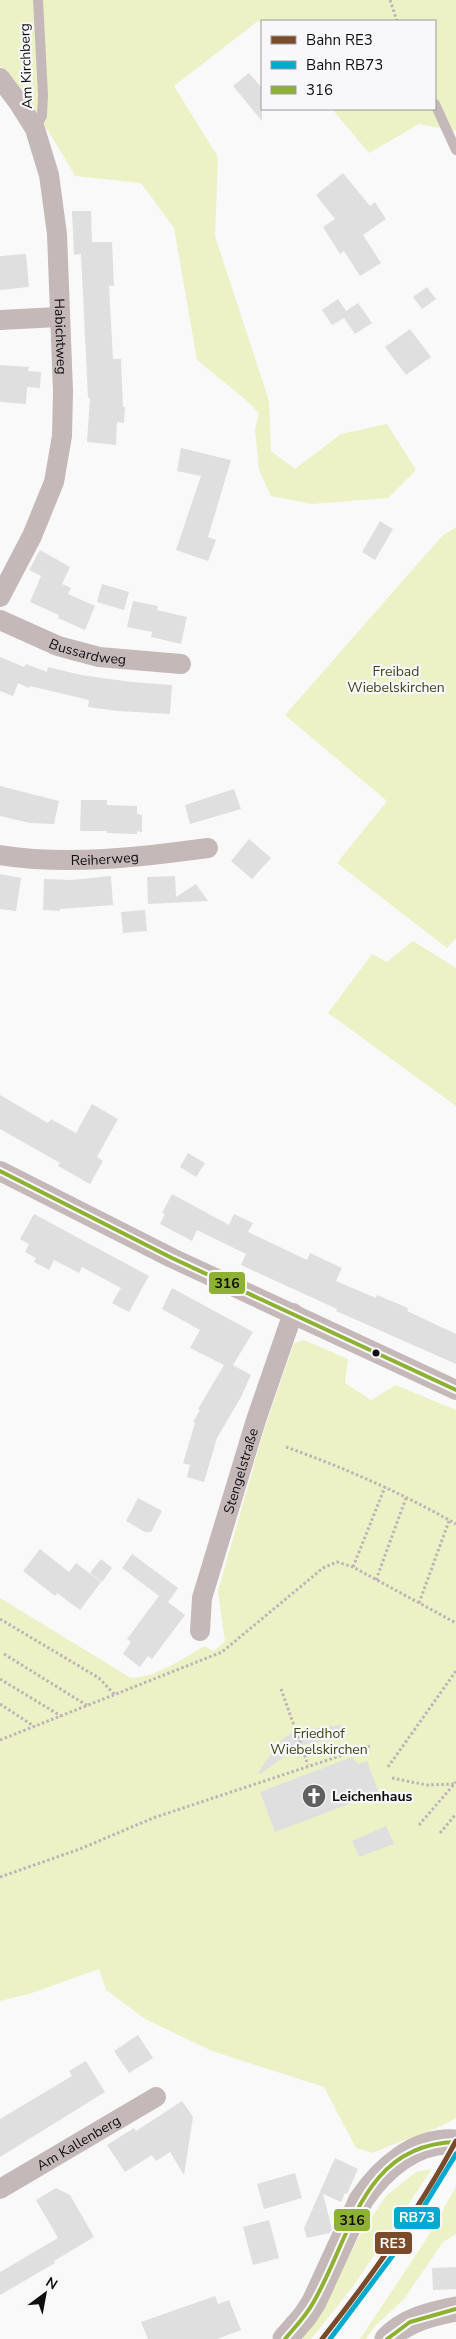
<svg xmlns="http://www.w3.org/2000/svg" width="456" height="2339" viewBox="0 0 456 2339" font-family="'Nunito Sans',sans-serif">
	<rect width="100%" height="100%" fill="#f9f9f9"/>
	<!-- green -->
	<path fill="#ecf2c6" d="M0,0h456v131l-37,-7 -50,29 -37,-44h103v-88h-173v5l-4,-5 -84,65 44,71 -3,79 54,165 2,50 24,18 46,-35 46,-10 29,46 -28,28 -76,6 -41,-8 -12,-26 -4,-41 4,-16 -13,-13 -49,-40 -23,-132 -33,-45 -66,-7c-22,-40 -46,-75 -75,-110z
		M456,527v411l-9,10 -110,-85 50,-62 -102,-86 157,-179z
		M413,941l43,27v138l-128,-93 44,-59 15,8z
		M304,1340l44,19 -3,24 26,17 25,-15 60,25v708c-26,16 -56,22 -83,35l-17,-5 -32,-61 -112,-36 -67,-32 -39,-29 -7,-21 -70,25 -29,7v-403l131,80c26,-1 51,-19 74,-32l8,5 12,-9 -7,-51 46,-161 30,-87z
		M432,2169l-78,116 -43,54h-12l25,-32 34,-69 28,-42 30,-24z
		M456,2187v47l-13,8 -39,57 -30,28 -8,12h-6l65,-98z"/>
	<!-- building -->
	<path fill="#dfdfdf" d="M249,73l13,15v33l-29,-35z
		M343,173l27,33 5,-4 11,17 -23,16 18,28 -21,13 -16,-25 -4,3 -17,-27 12,-8 -19,-24z
		M72,211h19l1,31h20l2,44h-5l4,73h8l2,48h2l-1,16 -7,-1 -1,23 -29,-3 3,-44h-2l-7,-144 -7,1z
		M26,254l3,33 -29,3v-34z
		M427,287l9,12 -14,10 -9,-12z
		M338,299l8,12 12,-8 14,20 -17,11 -11,-16 -12,7 -10,-15z
		M410,329l21,28 -25,18 -21,-28z
		M0,365l29,2 -1,4 13,1 -1,16 -13,-1 -1,17 -26,-2z
		M181,448l50,12 -23,77 8,3 -8,21 -32,-11 25,-74 -24,-5z
		M380,521l13,8 -18,31 -13,-8z
		M40,550l30,17 -8,17 9,4 -3,6 27,12 -10,24 -27,-12 1,-3 -29,-13 11,-26 -12,-6z
		M102,584l27,8 -5,18 -27,-8z
		M133,601l25,5 -1,4 30,7 -6,27 -30,-7 1,-5 -25,-5z
		M0,657l24,10 2,-3 21,8 1,-5 33,8 51,7 40,3 -2,29 -52,-3 -30,-4 1,-7 -59,-14 -1,2 -11,-5 -5,13 -13,-5z
		M0,786l59,15 -5,23 -24,-1 -30,-7z
		M234,789l7,20 -51,15 -5,-19z
		M81,800h26v5l30,1v8l5,1v17l-5,-1v3l-30,-1v-2h-27z
		M249,839l22,19 -19,21 -21,-18z
		M0,874l21,4 -5,33 -16,-2z
		M111,876l2,29 -53,4v2l-17,-1 1,-31 27,1z
		M175,876l1,21 20,-13 12,17 -60,3 -1,-27z
		M145,910l2,21 -24,2 -2,-21z
		M0,1095l48,28 3,-4 25,14 16,-29 26,15 -21,38 6,4 -13,23 -32,-18 2,-3 -60,-34z
		M188,1153l17,10 -9,14 -16,-10z
		M172,1194l57,31 5,-11 19,9 -5,9 59,28 3,-7 32,15 -6,13 40,17 1,-3 31,13 -1,3 49,23v30l-120,-53 1,-2 -96,-44 5,-11 -49,-24 -5,11 -32,-17 5,-10 -3,-1z
		M34,1214l115,62 -20,36 -17,-9 9,-15 -39,-21 -3,6 -25,-13 -5,10 -15,-8 2,-4 -11,-6 4,-8 -9,-5z
		M172,1288l81,44 -20,33 18,10 -10,22 -24,41 -13,44 -17,-5 3,-12 -7,-2 12,-40 -2,-1 7,-12 -2,-1 26,-44 -34,-17 10,-18 -38,-21z
		M138,1498l24,13 -11,21h-6l-19,-11z
		M40,1549l29,23 7,-9 25,19 -21,28 -23,-17 -2,3 -32,-25z
		M132,1554l46,34 -10,14 17,13 -33,44 -4,-3 -8,11 -17,-13 8,-12 -4,-3 32,-43 -37,-28z
		M101,1559l11,9 -10,14 -12,-9z
		M343,1725l2,13 -45,7 -40,29 -2,-1 22,-32 15,-10z
		M352,1757l6,7 9,-3 14,37 -17,6 -2,-5 -87,33 -15,-40z
		M386,1826l8,18 -35,13 -7,-16z
		M138,2035l15,23 -24,15 -15,-22z
		M86,2061l19,31 -105,65v-38l72,-43 -3,-5z
		M182,2101l11,16 -9,58 -14,-23 -14,9 -4,-6 -27,17 -18,-27 27,-17 2,3z
		M335,2158l23,11 -11,25 -2,-1 -4,9 -18,-8 9,35 -2,4 -23,5 -3,-10z
		M295,2173l7,25 -38,11 -7,-25z
		M56,2188l14,7 24,42 -40,24 1,2 -55,32v-23l58,-34 -22,-38z
		M269,2220l10,38 -26,7 -10,-38z
		M456,2267v22l-23,1 -1,-22z
		M215,2296l3,8 11,-4 12,30 -24,9h-69l-7,-17z"/>
	<g fill="none" stroke-linecap="round" stroke-linejoin="round">
		<!-- path -->
		<path stroke="#beb4b7" stroke-width="3" stroke-dasharray="2.5 2.5" stroke-linecap="butt" d="M390,0l7,21
			M286,1447c59,21 116,46 170,77
			M353,1567l32,-80
			M376,1580l30,-82
			M419,1603l30,-82
			M0,1619l99,59 16,17
			M4,1654l84,52
			M0,1679l61,37
			M281,1689l27,76
			M0,1704l35,23
			M0,1740l222,-88 101,-84 14,-6 16,5 103,56
			M388,1767l68,-96
			M392,1778l35,7 27,-1
			M419,1825l37,-43
			M440,1833l16,-19
			M0,1877l80,-28 73,-31 217,-72"/>
		<!-- service -->
		<path stroke="#c5b8b9" stroke-width="10" d="M435,104l21,46
			M35,129l7,-13 1,-21 -5,-95"/>
		<!-- minor -->
		<g stroke="#c5b8b9" stroke-width="20">
			<path id="s1" d="M0,78l18,24 17,27 14,46 8,59 6,157 -1,45 -8,46 -22,54 -32,61"/>
			<path d="M0,320l58,-3"/>
			<path id="s2" d="M0,620l58,26 41,11 82,7"/>
			<path id="s3" d="M0,855c68,11 141,2 208,-7"/>
			<path d="M0,1171l172,87 284,132"/>
			<path id="s4" d="M200,1631l2,-33 54,-178 37,-107"/>
			<path id="s5" d="M0,2189l156,-92"/>
		</g>
		<!-- tertiary -->
		<path stroke="#c5b8b9" stroke-width="25" d="M285,2339l20,-23 9,-14 47,-102c21,-31 54,-61 95,-58
			M387,2339c18,-19 44,-25 69,-30"/>
		<!-- bus-1 casing -->
		<g stroke="#f8f8fa" stroke-width="8">
			<path id="bus-1" d="M0,1171l172,87 284,132
				M285,2339c10,-12 21,-23 28,-36 38,-65 49,-159 143,-161
				M387,2339l23,-17 46,-13"/>
		</g>
		<!-- bus-1 -->
		<use href="#bus-1" stroke="#8fb133" stroke-width="4"/>
		<!-- rail-1 casing -->
		<g stroke="#f8f8fa" stroke-width="9">
			<path id="rail-1" d="M322,2339c50,-63 96,-127 134,-198"/>
		</g>
		<!-- rail-2 casing -->
		<g stroke="#f8f8fa" stroke-width="9">
			<path id="rail-2" d="M330,2339l69,-92 57,-93"/>
		</g>
		<!-- rail-1 -->
		<use href="#rail-1" stroke="#7a4b2a" stroke-width="5"/>
		<!-- rail-2 -->
		<use href="#rail-2" stroke="#00a9ce" stroke-width="5"/>
	</g>
	<!-- icons -->
	<defs>
		<g id="church-disc" transform="scale(1.25)"><circle r="9.5" fill="#616061" stroke="#f8f8fa"/><path d="M-1.2-6h2.4v3.5h3.3v2.4h-3.3V6h-2.4V-.1h-3.3v-2.4h3.3Z" fill="#fff"/></g>
	</defs>
	<g fill-rule="evenodd">
		<use href="#church-disc" x="314" y="1796"/>
	</g>
	<!-- markers -->
	<circle fill="#0f0e0f" stroke="#f8f8fa" stroke-width="2" cx="376" cy="1353" r="4.5"/>
	<g text-anchor="middle" dominant-baseline="central" stroke-width="4.5" stroke-linejoin="round" paint-order="stroke">
		<!-- street labels -->
		<g font-size="14" fill="#0f0e0f" stroke="#f8f8fa">
			<text transform="translate(26 66) rotate(-92)">Am Kirchberg</text>
			<text stroke="none"><textPath href="#s1" startOffset="272">Habichtweg</textPath></text>
			<text stroke="none"><textPath href="#s2" startOffset="94">Bussardweg</textPath></text>
			<text stroke="none"><textPath href="#s3" startOffset="105">Reiherweg</textPath></text>
			<text stroke="none"><textPath href="#s4" startOffset="166">Stengelstraße</textPath></text>
			<text stroke="none"><textPath href="#s5" startOffset="91">Am Kallenberg</textPath></text>
		</g>
		<!-- park labels -->
		<g font-size="14" fill="#3f451a" stroke="#f8f8fa">
			<text x="396" y="671">Freibad<tspan x="396" dy="16">Wiebelskirchen</tspan></text>
			<text x="319" y="1733">Friedhof<tspan x="319" dy="16">Wiebelskirchen</tspan></text>
		</g>
		<!-- poi labels -->
		<g font-size="14" font-weight="bold" fill="#0f0e0f" stroke="#f8f8fa" text-anchor="start">
			<text x="332" y="1796">Leichenhaus</text>
		</g>
	</g>
	<g stroke="#f8f8fa" stroke-width="2">
		<rect x="208" y="1271" width="38" height="24" rx="5" fill="#8fb133"/>
		<rect x="393" y="2206" width="48" height="24" rx="5" fill="#00a9ce"/>
		<rect x="333" y="2208" width="38" height="24" rx="5" fill="#8fb133"/>
		<rect x="374" y="2231" width="39" height="24" rx="5" fill="#7a4b2a"/>
	</g>
	<g font-size="14" text-anchor="middle" font-weight="bold" fill="#fff">
		<text x="417" y="2222">RB73</text>
		<text x="393" y="2248">RE3</text>
	</g>
	<g font-size="14" text-anchor="middle" font-weight="bold" fill="#111">
		<text x="227" y="1288">316</text>
		<text x="352" y="2225">316</text>
	</g>
	<!-- legend -->
	<rect x="261" y="20" width="175" height="90" fill="#f8f8fa" stroke="#9b9a9c"/>
	<rect x="271" y="36" width="25" height="8" fill="#7a4b2a" stroke="#9b9a9c"/>
	<text x="306" y="45" font-size="15" fill="#0f0e0f">Bahn RE3</text>
	<rect x="271" y="61" width="25" height="8" fill="#00a9ce" stroke="#9b9a9c"/>
	<text x="306" y="70" font-size="15" fill="#0f0e0f">Bahn RB73</text>
	<rect x="271" y="86" width="25" height="8" fill="#8fb133" stroke="#9b9a9c"/>
	<text x="306" y="95" font-size="15" fill="#0f0e0f">316</text>
	<!-- north arrow -->
	<g transform="translate(45 2294) rotate(32)" stroke="#f8f8fa" stroke-width="4" paint-order="stroke">
	<path d="M0-4L9 19L0 12L-9 19Z" fill="#0f0e0f"/>
	<text y="-8" font-size="14" font-weight="bold" text-anchor="middle" fill="#0f0e0f">N</text>
	</g>
</svg>
